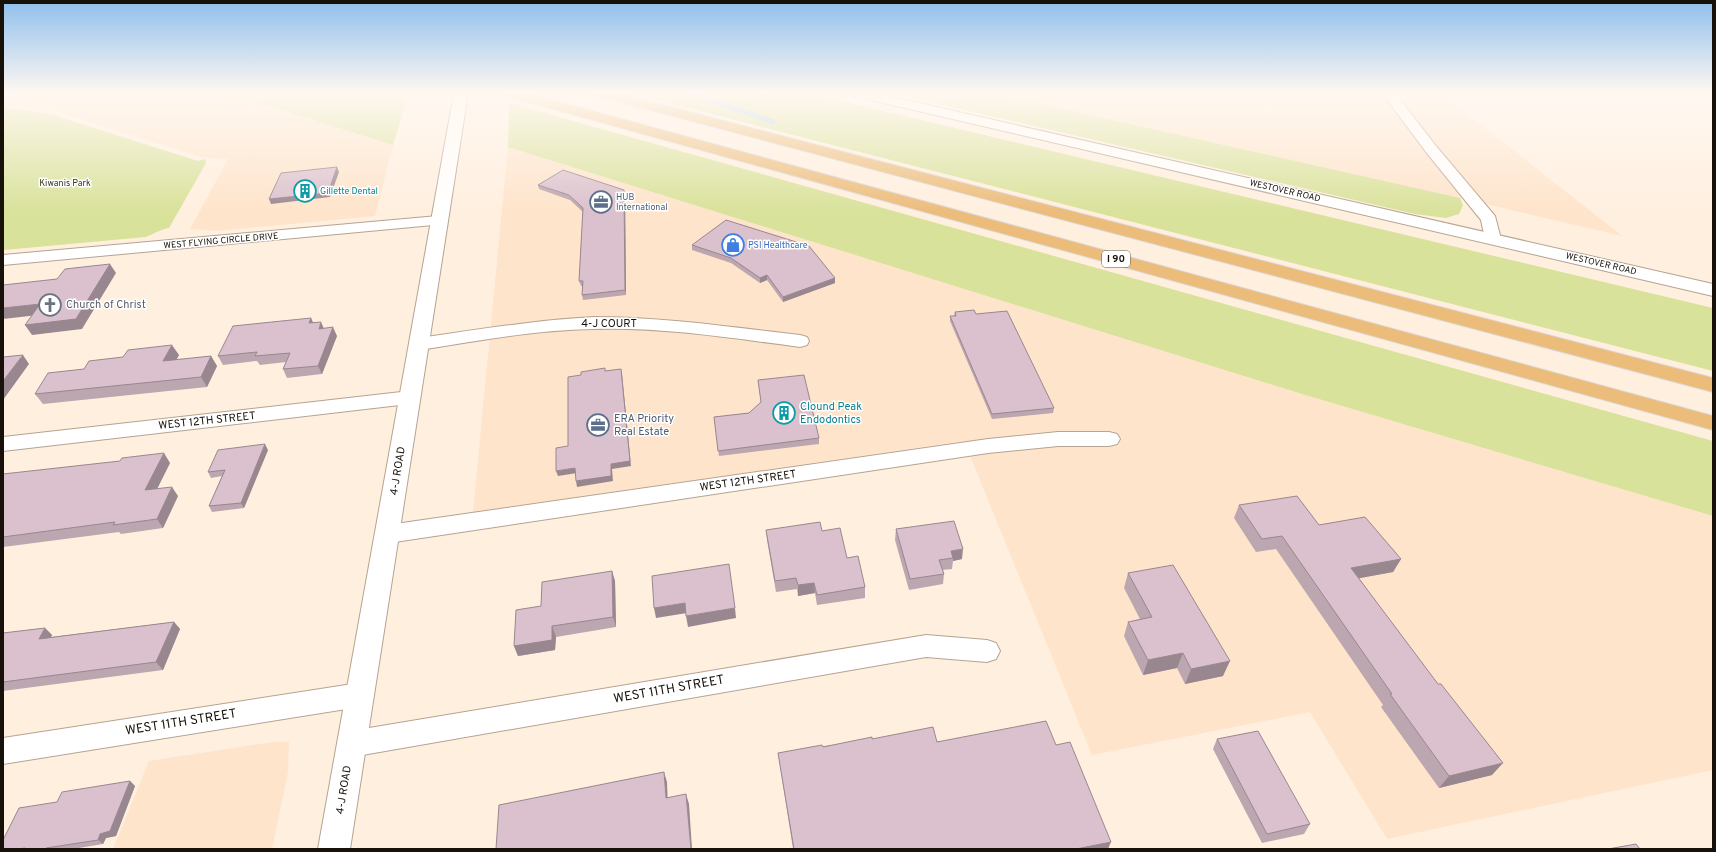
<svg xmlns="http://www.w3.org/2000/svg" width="1716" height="852" viewBox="0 0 1716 852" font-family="Overpass,sans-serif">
	<rect width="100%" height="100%" fill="#ffefdf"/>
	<!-- built -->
	<path fill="#fee4cb" d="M3,93h215l44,11 131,41 -18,71 -157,15 -28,-2 38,-70 -23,-1 -148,-46 -54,-8z
		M992,93h449l181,143 -162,-38z
		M508,147l794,247 411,122v254l-326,69 -77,-127 -218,43 -128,-314 -491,71z
		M273,742h16l-1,30 -16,77h-159l36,-88z"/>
	<!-- green -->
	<path fill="#d9e29b" d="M218,93h191l-16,52 -131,-41z
		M630,93h178l905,215v63z
		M891,93h101l468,105 3,7 -4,9 -13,4 -31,-4z
		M509,103l1204,338v75l-411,-122 -794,-247z
		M3,107l50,8 145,46 7,-2 1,4 -37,65c-8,1 -15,6 -23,9l-142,13z"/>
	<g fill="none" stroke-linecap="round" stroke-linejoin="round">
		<!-- stream -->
		<path stroke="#abcff4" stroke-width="5" d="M690,93l83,29"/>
		<!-- street casing -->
		<g stroke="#b6a392" stroke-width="2">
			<path id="street" d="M1382,93h13l41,53 59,70 6,23 -2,3 -6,2 -6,-2 -2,-3 -4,-19 -55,-68z
				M438,216l6,2 2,3 -2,3 -441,41v-10z
				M594,317c69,0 137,10 206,18l7,2 2,4 -2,4 -7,2c-68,-9 -137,-20 -206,-18 -59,1 -117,12 -175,21l-7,-2 -2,-4 2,-4 7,-2c58,-8 116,-18 175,-21z
				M410,391l7,2 3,5 -3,5 -414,48v-14z
				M1058,432h51l8,2 3,5 -3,5 -8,2h-51l-70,7 -600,90 -8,-3 -4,-6 4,-6 8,-3 600,-86z
				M926,635l61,5 9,3 4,8 -4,8 -9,3 -61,-5 -575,100 -10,-4 -4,-9 4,-9 10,-4z
				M359,683l10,3 4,9 -4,9 -10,3 -356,57v-26z"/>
		</g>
		<!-- secondary casing -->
		<g stroke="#b6a392" stroke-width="2">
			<path id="secondary" d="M454,93h14l-118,756h-32z
				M851,93h24l838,191v12l-855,-199 -5,-1z"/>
		</g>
		<!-- highway casing -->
		<g stroke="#dad9d8" stroke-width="2">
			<path id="highway" d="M504,93h22l1187,323v14l-1207,-334z
				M595,93h22l1096,285v14l-1116,-296z"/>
		</g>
		<!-- street -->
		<use href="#street" fill="#fff" fill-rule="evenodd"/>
		<!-- secondary -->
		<use href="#secondary" fill="#fff" fill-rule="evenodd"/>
		<!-- highway -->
		<use href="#highway" fill="#ecbc7b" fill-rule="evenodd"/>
	</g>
	<!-- wall -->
	<path fill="#bca6b0" d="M538,185l87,10 1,100 -43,5 -1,-5v-9h-1l-2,-5 4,-69 -13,-12 -31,-11z
		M692,245l143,33v5l-52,19 -16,-22 -7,3 -29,-20 -39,-13z
		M955,312l21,2 78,94 -1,5 -61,6 -42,-98v-5h4z
		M311,318l2,5 24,13 -15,38 -35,4 -4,-9 3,-7 -26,3 -3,-4 -34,4 -5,-9z
		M179,355l-3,5 35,-4 6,10 -10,21 -164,17 -8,-10 49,-25z
		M758,380l61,58v6l-100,12 -5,-39 35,-4 12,-11z
		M268,450l-24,58 -32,4 -3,-6 13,-30 -11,2 -3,-6z
		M170,463l-13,26 21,7 -15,32 -42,6 -2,-2 -116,15v-73z
		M1239,505l80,20 82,34 -8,13 -34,6 133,197 -53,13 -58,-81 2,-2 -107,-156 -20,3 -22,-34z
		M896,529l66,30 -9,2 -1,8 -10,1 2,4 -1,10 -34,6 -14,-50z
		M766,530l56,1 25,27 18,29v11l-48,7 -2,-12 -17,3 -1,-7 -21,3 -9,-52z
		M612,571l3,10 1,46 -60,10 -1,13 -37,6 -4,-10 27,-40z
		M1128,573l95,103 -38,8 -8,-16 -34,7 -19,-39 4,-14 12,-3 -16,-31z
		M174,622l6,7 -17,41 -160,21v-58l42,-5 7,7 -1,2z
		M872,739l184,6 52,104h-315l-15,-96z
		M1217,739l93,85 -6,10 -42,9 -49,-94z
		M130,781l5,5 -19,50 -10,2 -3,6 -30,5h-70l54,-47z"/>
	<!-- shaded-wall -->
	<path fill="#998790" d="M337,167l2,5 -9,25 -59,7 -2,-5z
		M624,190l1,5 1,100 -1,-5z
		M110,264l6,9 -34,56 -50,6 -7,-10z
		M767,275v5l-7,3v-5z
		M835,278v5l-52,19v-5z
		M40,304l7,10 -44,5v-11z
		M311,318l4,9 -6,-4z
		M321,322l4,9 -6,-2z
		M333,327l4,9 -15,38 -4,-8z
		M172,345l7,10 -9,16 -7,-10z
		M23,355l6,9 -26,36v-19z
		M211,356l6,10 -10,21 -6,-10z
		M621,369l1,5 9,92 -19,3 1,12 -36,6 -1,-6 35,-17z
		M265,444l3,6 -24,58 -3,-5z
		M164,453l6,10 -18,36 -7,-9z
		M575,468l2,5 -19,3 -2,-5z
		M172,487l6,9 -15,32 -6,-9z
		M963,549l-1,10 -9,2v-3l-2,-7z
		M1401,559l-8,13 -49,9 7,-13z
		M612,571l3,10 1,46 -3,-10z
		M814,583l1,10 -17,3v-11z
		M685,603l2,10 -31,5 -2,-10z
		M735,608l1,10 -48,9 -2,-11z
		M174,622l6,7 -17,41 -7,-8z
		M552,626l4,11 -1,13 -37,6 -4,-10z
		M45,628l7,7 -6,12 -7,-8z
		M1183,653l-6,15 -34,7 5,-15z
		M1230,661l-7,15 -38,8 6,-15z
		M1503,763l-11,12 -53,13 10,-12z
		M664,772l3,10 1,26 -2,-10z
		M130,781l5,5 -19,50 -10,2 -3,6 -5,-4 2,-6z
		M686,794l3,10 3,45h-1z
		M1111,842l-3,7h-32z"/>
	<!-- building -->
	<path fill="#dbc1cd" stroke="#998790" d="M337,167l-9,26 -59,6 12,-26z
		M563,170l61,20 1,100 -43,5 1,-14h-4l4,-73 -14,-13 -31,-10z
		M726,220l83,26 26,32 -52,19 -16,-22 -7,3 -29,-20 -39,-13z
		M110,264l-34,55 -51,6 15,-21 -37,4v-23l54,-6 8,-10z
		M974,310l2,4 31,-3 47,97 -62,6 -42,-98h6l-1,-4z
		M311,318l-2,5 12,-1 -2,7 14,-2 -15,39 -35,3 7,-16 -35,3 2,-4 -39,4 15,-30z
		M172,345l-9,16 48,-5 -10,21 -166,17 13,-21 36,-4 5,-8 34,-4 5,-7z
		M23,355l-20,26v-24z
		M605,368v3l16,-2 9,92 -19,3v12l-35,5 -1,-13 -19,3v-23l12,-2v-69l13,-2v-3z
		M804,375l15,63 -101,13 -4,-34 35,-4 12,-11 -3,-22z
		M265,444l-24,59 -32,3 16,-36 -17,2 10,-22z
		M164,453l-19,37 27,-3 -15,32 -44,6 2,-3 -112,15v-63l117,-13 2,-3z
		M1297,496l22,29 46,-8 36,42 -50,9 87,116h3l62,79 -54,13 -59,-82h2l-110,-158 -20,3 -23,-34z
		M954,521l9,28 -12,2 2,7 -14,2 5,14 -34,5 -14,-50z
		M820,522l2,9 18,-3 7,30 11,-2 7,31 -48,8 -3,-12 -16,2 -2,-7 -21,3 -9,-51z
		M729,564l6,44 -49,8 -1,-13 -31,5 -2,-32z
		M1173,565l57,96 -39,8 -8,-16 -35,7 -20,-38 24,-5 -24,-44z
		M612,571l1,46 -61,9v14l-38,6 2,-36 25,-4 1,-24z
		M174,622l-18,40 -153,20v-49l42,-5 -6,11z
		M1046,721l10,24 14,-3 41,100 -35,7h-282l-16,-96 44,-8 1,2 49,-10v2l61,-12 4,15z
		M1258,731l52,93 -43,10 -50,-95z
		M664,772l2,26 20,-4 5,55h-195l3,-44z
		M130,781l-20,50 -10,3 -2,6 -52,8v1h-21v-1l-6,1h-16v-9l16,-32 38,-6 5,-10z
		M1636,844l4,5h-32z"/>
	<!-- sky -->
	<linearGradient id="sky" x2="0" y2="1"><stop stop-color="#8fbfed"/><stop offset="0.44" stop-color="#fff8f1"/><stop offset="1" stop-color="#fff8f1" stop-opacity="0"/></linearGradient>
	<rect width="1716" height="212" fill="url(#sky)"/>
	<!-- icons -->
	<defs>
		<g id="building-ring" transform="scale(1.15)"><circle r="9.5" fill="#fff" stroke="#0f9aa8" stroke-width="1.5"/><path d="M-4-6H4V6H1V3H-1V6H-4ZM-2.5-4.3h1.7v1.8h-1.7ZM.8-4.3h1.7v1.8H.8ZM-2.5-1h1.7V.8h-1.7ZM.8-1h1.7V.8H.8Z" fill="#0f9aa8"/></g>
		<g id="office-ring" transform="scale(1.15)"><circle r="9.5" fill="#fff" stroke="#5c6f8a" stroke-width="1.5"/><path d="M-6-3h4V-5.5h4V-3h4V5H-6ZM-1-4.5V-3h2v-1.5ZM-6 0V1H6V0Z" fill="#5c6f8a"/></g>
		<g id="shop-ring" transform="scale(1.15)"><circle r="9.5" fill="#fff" stroke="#3f7fe0" stroke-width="1.5"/><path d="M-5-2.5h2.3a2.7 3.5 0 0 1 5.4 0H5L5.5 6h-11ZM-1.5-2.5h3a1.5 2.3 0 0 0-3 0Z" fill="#3f7fe0"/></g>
		<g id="church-ring" transform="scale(1.15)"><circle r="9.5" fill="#fff" stroke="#6b7280" stroke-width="1.5"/><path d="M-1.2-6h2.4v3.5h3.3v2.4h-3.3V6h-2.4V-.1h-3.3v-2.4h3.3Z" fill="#6b7280"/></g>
	</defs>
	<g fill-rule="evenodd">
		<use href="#building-ring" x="305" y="191"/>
		<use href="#office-ring" x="601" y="202"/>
		<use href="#shop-ring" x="733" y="245"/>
		<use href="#church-ring" x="50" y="305"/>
		<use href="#building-ring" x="784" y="413"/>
		<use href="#office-ring" x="598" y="425"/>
	</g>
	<g text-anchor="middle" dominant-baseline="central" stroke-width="3" stroke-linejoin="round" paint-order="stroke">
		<!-- far-park labels -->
		<g font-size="9" fill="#363916" stroke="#fff">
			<text x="65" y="183">Kiwanis Park</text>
		</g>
		<!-- far-culture labels -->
		<g font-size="9" fill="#0d838f" stroke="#fff" text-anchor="start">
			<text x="320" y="191">Gillette Dental</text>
		</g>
		<!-- far-street labels -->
		<g font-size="9" fill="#17110a" stroke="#fff">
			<text transform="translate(1285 191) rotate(13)">WESTOVER ROAD</text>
			<text transform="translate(221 241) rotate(-5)">WEST FLYING CIRCLE DRIVE</text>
			<text transform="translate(1601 264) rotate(13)">WESTOVER ROAD</text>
		</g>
		<!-- far-service labels -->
		<g font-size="9" fill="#4e5e75" stroke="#fff" text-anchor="start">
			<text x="616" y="197">HUB<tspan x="616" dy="10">International</tspan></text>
		</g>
		<!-- far-shop labels -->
		<g font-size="9" fill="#366cbe" stroke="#fff" text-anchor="start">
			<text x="748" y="245">PSI Healthcare</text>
		</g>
		<!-- shield labels -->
		<rect fill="#fff" stroke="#5d5854" stroke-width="1" x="1102" y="251" width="28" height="16" rx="3"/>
		<g font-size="10" font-weight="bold" fill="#17110a">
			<text x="1116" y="259">I 90</text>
		</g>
		<!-- worship labels -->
		<g font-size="11" fill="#5b616d" stroke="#fff" text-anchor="start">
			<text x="66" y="305">Church of Christ</text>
		</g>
		<!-- street labels -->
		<g font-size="11" fill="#17110a" stroke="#fff">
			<text x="609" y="324">4-J COURT</text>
			<text transform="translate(207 421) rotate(-6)">WEST 12TH STREET</text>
			<text transform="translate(398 471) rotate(-81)">4-J ROAD</text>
			<text transform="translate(748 481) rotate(-8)">WEST 12TH STREET</text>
			<text transform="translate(344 790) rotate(-81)">4-J ROAD</text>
		</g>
		<!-- culture labels -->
		<g font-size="11" fill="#0d838f" stroke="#fff" text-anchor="start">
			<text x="800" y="407">Clound Peak<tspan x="800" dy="13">Endodontics</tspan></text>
		</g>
		<!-- service labels -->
		<g font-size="11" fill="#4e5e75" stroke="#fff" text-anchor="start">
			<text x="614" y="419">ERA Priority<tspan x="614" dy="13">Real Estate</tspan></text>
		</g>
		<!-- near-street labels -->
		<g font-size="13" fill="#17110a" stroke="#fff">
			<text transform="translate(669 690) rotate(-10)">WEST 11TH STREET</text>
			<text transform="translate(181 723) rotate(-9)">WEST 11TH STREET</text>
		</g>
	</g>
	<!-- border -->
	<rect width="1716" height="852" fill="none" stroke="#17110a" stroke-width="8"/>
</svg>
